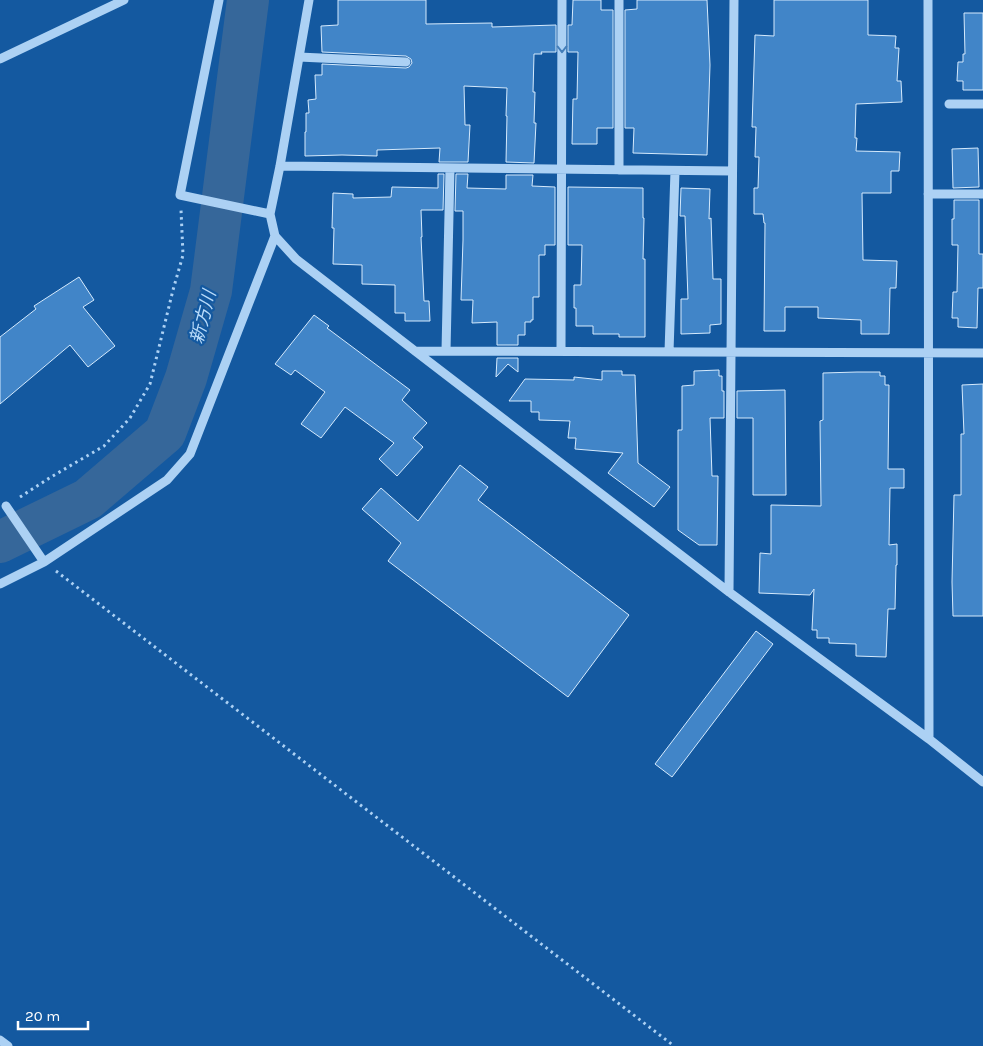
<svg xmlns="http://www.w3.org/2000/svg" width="983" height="1046" viewBox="0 0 983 1046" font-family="Karla,'Noto Sans JP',sans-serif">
	<rect width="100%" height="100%" fill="#1459a0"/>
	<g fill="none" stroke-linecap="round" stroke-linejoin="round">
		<!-- river -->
		<path stroke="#36679a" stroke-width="42" d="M0,542l88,-43 77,-66 21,-55 25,-87 37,-291"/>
	</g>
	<!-- building -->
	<path fill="#4185c8" stroke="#d5eafd" d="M338,0h88v24l66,-1v4l64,-2v27h-15l1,2h-8l-1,38h2l-1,31h2l-2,40 -28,-1 1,-46h-1l1,-28 -43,-2 1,39h5l-2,37h-29l1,-14 -63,2v6l-35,-1 -37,1v-24h1v-19h3l-1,-13 8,-1 -1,-24h7v-11l84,4 3,-1 3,-4 -1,-4 -5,-3 -84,-4 -1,-26 17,-1z
		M573,0h28v10h12v118h-16v16h-25l1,-45h4l1,-47h-10v-27h4z
		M637,0h70l3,65 -3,90 -74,-2 1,-25h-9v-118l12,-1z
		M774,0h94v35l28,1 -1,12h4l-2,33h4l1,21 -46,2 -1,34h2l-1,13 44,1 -1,19h-8v22h-29l1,67 34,1 -1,27h-6l-1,46h-28v-14l-43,-2v-11h-33v24h-21l1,-108h-1l-1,-9h-9v-26h4l1,-31h-4l1,-30h-4l3,-92 19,1z
		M964,13h19v77h-20v-9h-6l1,-19h5v-8h2z
		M978,148l1,39 -26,1 -1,-39z
		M438,174h6l-1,36h-22l1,27h-1l3,64h5l1,20h-25v-8h-10v-28l-33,-1v-19l-29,-1 1,-36h-2l1,-35 20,1v4l38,-1 1,-10 46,1z
		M456,174h12l-1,14 39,1v-14h27l-1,11 23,1v58h-10v10h-6v42h-6v23h-2v2h-6v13h-7v10h-21v-23l-25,1 1,-23h-12l2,-60v-29h-8z
		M568,187l75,1v30h1l-1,41h2v78h-26v-3h-26v-8h-17v-18h-2v-23h7l1,-40h-14z
		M681,188l29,1 -1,30 2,-1 2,61h8v45l-11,1v8l-29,1v-35h7l-3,-83h-5z
		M954,200h25v54h4v34h-5l-1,40 -19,-1v-9h-6l1,-26h4l1,-47h-6v-26h2z
		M79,277l15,23 -11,7 32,39 -27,21 -18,-22 -70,59v-67l36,-28 -2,-3z
		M314,315l15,11 -2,2 83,62 -8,10 25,23 -14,15 10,9 -26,29 -18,-17 15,-16 -49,-36 -24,31 -20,-14 24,-32 -30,-22 -4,5 -16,-11z
		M497,358h21v14l-10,-8 -12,13z
		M719,370v6h3v15h2v27h-14l2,58h6l-1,69h-18l-21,-15v-100h4v-44l12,-1v-14z
		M602,371h20v4h13l3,88 32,24 -16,20 -46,-34 15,-20 -48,-4 1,-11h-8l2,-17 -31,-1v-8h-8v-11h-22l16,-22 49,1v-3l28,3z
		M857,372h23v4h5v9h4l-1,84h16v19h-14l-1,57 8,-1v21h-1l-1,44h-7l-2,48 -30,-1v-12l-27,-1v-5h-12v-8h-5l2,-41 -4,6 -51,-2 1,-40 11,1v-49l50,1 -1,-85 3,-1v-47z
		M983,384v232h-30l-1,-34 2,-87h7v-61h3l-2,-49z
		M785,390l1,105h-33v-77h-16v-27z
		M460,465l28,22 -10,13 151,115 -61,82 -180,-136 13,-18 -39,-34 19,-21 37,33z
		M756,631l17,13 -101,133 -17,-13z"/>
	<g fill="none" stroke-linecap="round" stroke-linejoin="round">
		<!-- path -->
		<path stroke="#acd1f4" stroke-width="3" stroke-dasharray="2.5 4" stroke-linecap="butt" d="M20,497l31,-20 53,-31 26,-28 20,-34 23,-94 10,-35 -2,-45
			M56,571l618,475"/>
		<!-- minor -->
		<path stroke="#acd1f4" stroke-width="9" d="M219,0l-39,195 90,19
			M309,0l-29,166 -10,48 5,22 21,23 119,92 314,241 200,147 54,43
			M928,0l1,739
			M299,57l107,5
			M0,59l124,-59
			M949,104h34
			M280,166l452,5
			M619,170v-170
			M928,194h55
			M415,351l568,2
			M446,351l4,-183
			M561,351l1,-351
			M669,352l6,-181
			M6,506l38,56
			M0,584l44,-22 123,-82 23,-26 85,-218
			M729,592l5,-592
			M0,1040l8,6"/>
	</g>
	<!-- one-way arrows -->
	<defs><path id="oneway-chevron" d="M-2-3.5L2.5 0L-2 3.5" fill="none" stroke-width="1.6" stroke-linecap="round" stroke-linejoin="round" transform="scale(1.25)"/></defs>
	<use stroke="#427db9" href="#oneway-chevron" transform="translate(562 49) rotate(90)"/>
	<g text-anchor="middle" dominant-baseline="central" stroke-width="4.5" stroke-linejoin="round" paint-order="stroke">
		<!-- water labels -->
		<g font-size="18" font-style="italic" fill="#b9dbfa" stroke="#1459a0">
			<text transform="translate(203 317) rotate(-75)">新方川</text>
		</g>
	</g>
	<!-- scale -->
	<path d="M18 1021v8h70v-8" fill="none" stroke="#ffffff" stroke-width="2.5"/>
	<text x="25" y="1021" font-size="15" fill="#ffffff" stroke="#1459a0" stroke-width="4" paint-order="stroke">20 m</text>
</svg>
